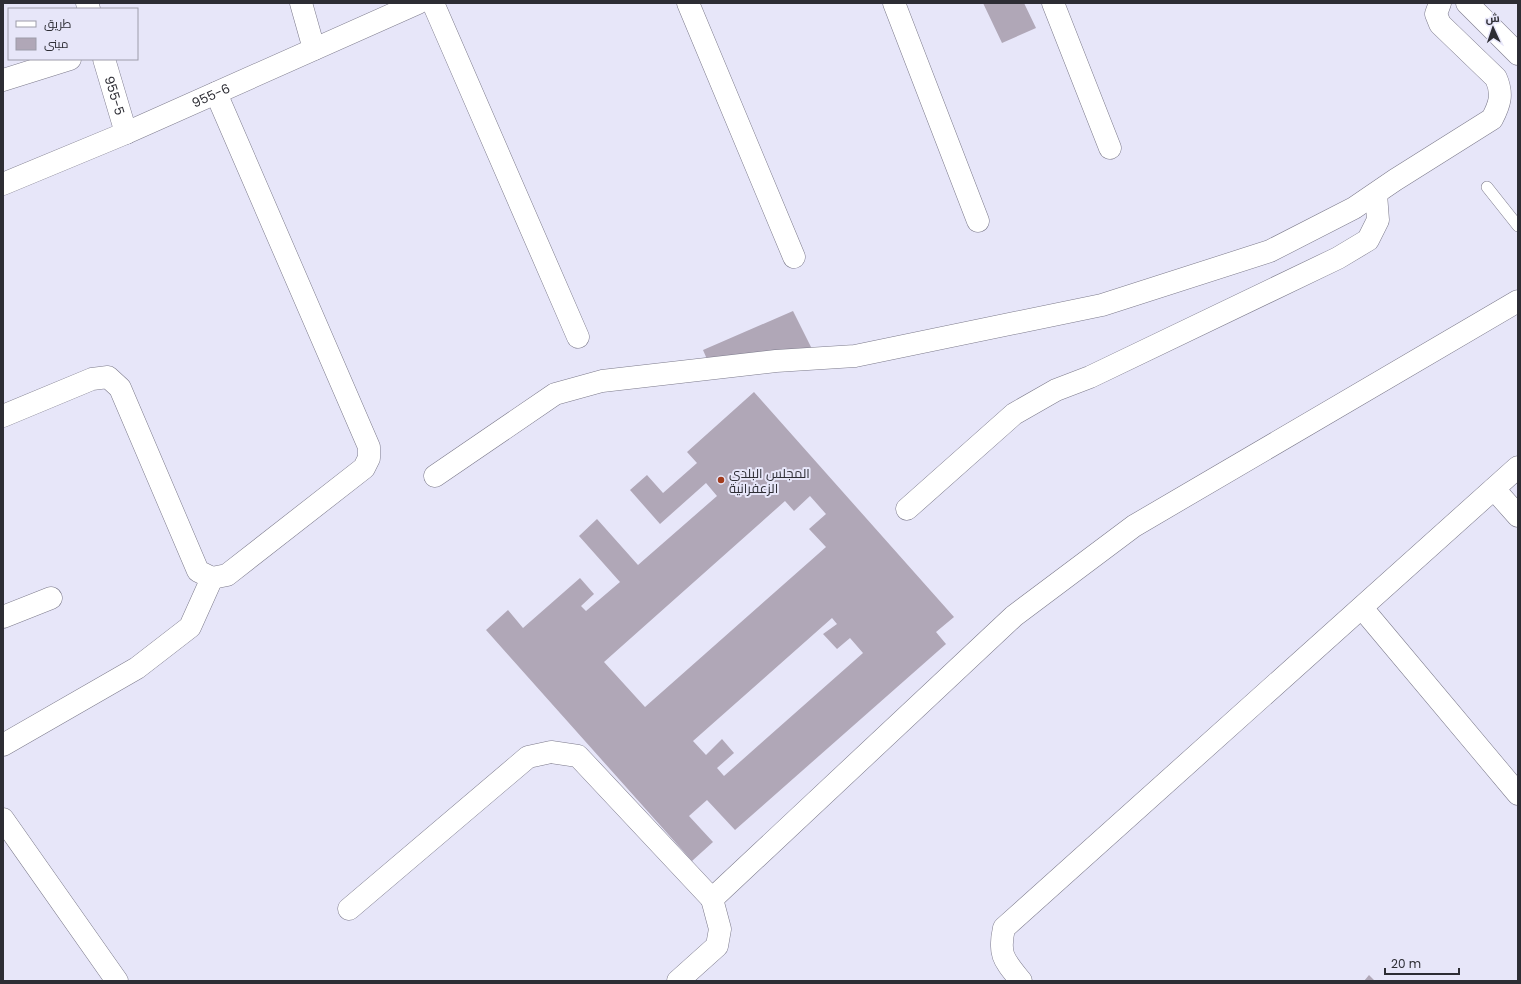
<svg xmlns="http://www.w3.org/2000/svg" width="1521" height="984" viewBox="0 0 1521 984" font-family="Poppins,Cairo,sans-serif">
	<rect width="100%" height="100%" fill="#e7e6f9"/>
	<!-- building -->
	<path fill="#b0a7b7" fill-rule="evenodd" d="M983,3h41l12,25 -34,15z
		M793,311l20,40 -103,15 -7,-16z
		M754,392l200,225 -18,15 10,12 -211,186 -28,-30 -18,16 24,26 -21,19 -206,-231 22,-20 15,18 57,-50 14,16 -13,12 5,5 34,-29 -41,-46 18,-17 41,46 79,-69 -11,-13 -46,41 -30,-34 17,-15 16,18 34,-30 -10,-11zM810,496l16,18 -17,15 17,18 -181,160 -41,-45 181,-161 9,10zM832,618l5,6 -14,10 14,15 13,-11 13,15 -139,123 -7,-8 17,-15 -12,-14 -16,16 -13,-14z
		M1369,975l6,6h-11z"/>
	<g fill="none" stroke-linecap="round" stroke-linejoin="round">
		<!-- lane casing -->
		<g stroke="#7c7a8b" stroke-width="12">
			<path id="lane" d="M1487,187l31,39"/>
		</g>
		<!-- street casing -->
		<g stroke="#7c7a8b" stroke-width="23">
			<g id="street">
				<path d="M87,3l2,6"/>
				<path d="M301,3l13,46"/>
				<path d="M433,3l145,334"/>
				<path d="M688,3l106,254"/>
				<path d="M894,3l84,218"/>
				<path d="M1053,3l57,145"/>
				<path id="s1" d="M104,59l22,74"/>
				<path d="M3,80l67,-21"/>
				<path id="s2" d="M3,184l123,-51 292,-130"/>
				<path d="M3,416l89,-37 16,-2 12,11 78,183 14,7 15,-3 137,-107 5,-10v-11l-153,-354"/>
				<path d="M435,476l120,-82 47,-13 174,-20 79,-5 247,-51 168,-54 84,-43 41,-28 97,-61c8,-15 11,-25 4,-41l-56,-54 -4,-10 4,-11"/>
				<path d="M1494,489l24,27"/>
				<path d="M907,509l107,-95 42,-24 34,-13 248,-119 30,-18 10,-20 -2,-26"/>
				<path d="M1362,608l156,186"/>
				<path d="M3,617l48,-19"/>
				<path d="M3,745l134,-77 53,-41 22,-49"/>
				<path d="M3,819l114,162"/>
				<path d="M349,909l179,-152 23,-5 27,4 134,143 302,-283 120,-90 384,-225"/>
				<path d="M678,981l39,-35 3,-17 -8,-30"/>
				<path d="M1021,981c-17,-21 -23,-26 -17,-53l514,-461"/>
			</g>
		</g>
		<!-- primary casing -->
		<g stroke="#7c7a8b" stroke-width="23">
			<path id="primary" d="M1467,3l51,51"/>
		</g>
		<!-- lane -->
		<use href="#lane" stroke="#fff" stroke-width="11"/>
		<!-- street -->
		<use href="#street" stroke="#fff" stroke-width="22"/>
		<!-- primary -->
		<use href="#primary" stroke="#fff" stroke-width="22"/>
	</g>
	<!-- markers -->
	<circle fill="#a23b1c" stroke="#e7e6f9" stroke-width="1.5" cx="721" cy="480" r="4"/>
	<g text-anchor="middle" dominant-baseline="central" stroke-width="4" stroke-linejoin="round" paint-order="stroke">
		<!-- street labels -->
		<g font-size="13" fill="#2d2d34" stroke="#e7e6f9">
			<text stroke="none"><textPath href="#s2" startOffset="226">955-6</textPath></text>
			<text stroke="none"><textPath href="#s1" startOffset="38">955-5</textPath></text>
		</g>
		<!-- poi labels -->
		<g font-size="13" fill="#2d2d34" stroke="#e7e6f9" text-anchor="start">
			<text x="729" y="473">المجلس البلدي<tspan x="729" dy="15">الزعفرانية</tspan></text>
		</g>
	</g>
	<!-- border -->
	<rect width="1521" height="984" fill="none" stroke="#2d2d34" stroke-width="8"/>
	<!-- legend -->
	<rect x="8" y="8" width="130" height="52" fill="#e7e6f9" stroke="#9d9caa"/>
	<rect x="16" y="21" width="20" height="6" fill="#ffffff" stroke="#9d9caa"/>
	<text x="44" y="28" font-size="12" fill="#2d2d34">طريق</text>
	<rect x="16" y="38" width="20" height="12" fill="#b0a7b7" stroke="#9d9caa"/>
	<text x="44" y="48" font-size="12" fill="#2d2d34">مبنى</text>
	<!-- north arrow -->
	<g transform="translate(1493 28) rotate(357)" stroke="#e7e6f9" stroke-width="3" paint-order="stroke">
	<path d="M0-3L7 15L0 10L-7 15Z" fill="#2d2d34"/>
	<text y="-6" font-size="11" font-weight="bold" text-anchor="middle" fill="#2d2d34">ش</text>
	</g>
	<!-- scale -->
	<path d="M1385 968v6h74v-6" fill="none" stroke="#2d2d34" stroke-width="2"/>
	<text x="1391" y="968" font-size="12" fill="#2d2d34" stroke="#e7e6f9" stroke-width="3" paint-order="stroke">20 m</text>
</svg>
